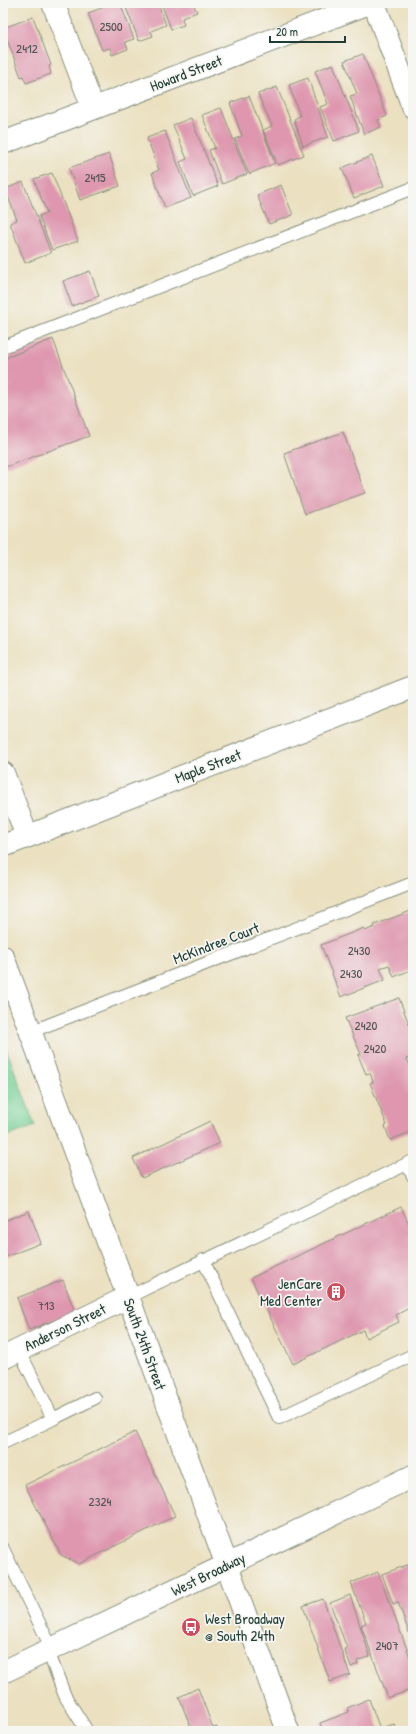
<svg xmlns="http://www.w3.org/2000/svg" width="416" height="1734" viewBox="0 0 416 1734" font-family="'Patrick Hand',sans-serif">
	<rect width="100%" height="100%" fill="#f6f6f2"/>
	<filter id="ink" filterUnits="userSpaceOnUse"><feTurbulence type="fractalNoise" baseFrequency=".025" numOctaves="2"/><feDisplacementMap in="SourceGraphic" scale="8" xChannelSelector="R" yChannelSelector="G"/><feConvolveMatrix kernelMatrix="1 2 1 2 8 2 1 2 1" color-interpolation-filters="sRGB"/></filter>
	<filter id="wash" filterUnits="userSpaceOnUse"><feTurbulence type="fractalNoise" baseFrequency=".012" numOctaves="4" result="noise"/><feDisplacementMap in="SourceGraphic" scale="16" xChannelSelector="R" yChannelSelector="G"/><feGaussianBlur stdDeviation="0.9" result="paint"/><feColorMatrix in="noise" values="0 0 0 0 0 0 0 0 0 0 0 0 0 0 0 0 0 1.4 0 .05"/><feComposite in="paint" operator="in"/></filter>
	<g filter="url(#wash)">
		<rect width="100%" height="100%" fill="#ebe1c1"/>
		<!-- green -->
		<path fill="#78d197" stroke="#4c8766" d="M3,1040l32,86 -32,12z"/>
		<g id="blocks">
			<!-- building -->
			<path fill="#de97af" d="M100,3h20l14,36 -9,3 3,7 -16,6 -2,-7 -8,2 -14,-37 14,-5z
				M124,3h34l8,22 -15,6 2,5 -14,5z
				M161,3h32l4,9 -15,6 2,7 -13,4z
				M33,17l18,48 -2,1 2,8 -25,9 -3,-7 -2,1 -18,-49z
				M363,54l24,62 -9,4 3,7 -17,7 -14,-38 7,-2 -13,-33z
				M333,64l26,67 -25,10 -14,-34 8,-3 -13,-33z
				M3,66l6,17 -6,2z
				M308,78l20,59 -25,9 -9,-27 6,-3 -11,-31z
				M277,87l27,68 -26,10 -15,-35 9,-4 -14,-32z
				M249,96l26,67 -26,11 -14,-35 7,-3 -12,-33z
				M221,108l26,66 -25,10 -13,-34 6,-2 -13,-33z
				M191,118l27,68 -25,10 -13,-34 7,-3 -14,-34z
				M165,131l26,67 -26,10 -13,-35 7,-3 -12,-32z
				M109,154l11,32 -40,14 -11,-32z
				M372,156l12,30 -30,12 -12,-30z
				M52,173l26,68 -26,9 -13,-34 8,-3 -13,-34z
				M23,182l28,71 -26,10 -15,-40 7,-3 -12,-31z
				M281,185l12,30 -24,9 -12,-29z
				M90,271l9,25 -27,10 -9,-25z
				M53,339l36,97 -86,32v-109z
				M343,432l22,61 -60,21 -21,-61z
				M413,910v59l-19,8 -5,-12 -9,3 5,12 -44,17 -20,-52 43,-17 1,3 10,-4 -1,-2z
				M399,998l14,37v22l-6,2 4,9 2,-1v64l-23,9 -5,-14 2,-1 -17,-42 3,-1 -3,-9 -4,1 -8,-19 3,-1 -16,-36z
				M210,1121l10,22 -78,35 -9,-20z
				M401,1207l12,25v74l-17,9 3,7 -33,16 -3,-8 -70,34 -42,-86z
				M29,1211l12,32 -38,15v-37z
				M63,1280l12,32 -46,18 -12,-32z
				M135,1432l40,84 -96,48 -18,-9 -36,-70z
				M413,1563v81l-15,-42 -5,2 -11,-30z
				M378,1572l35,93v24l-25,9 -27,-73 5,-2 -15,-40z
				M350,1595l20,61 -13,5 1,3 -7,3 -7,-18 3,-1 -17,-45z
				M323,1599l27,76 -20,7 -27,-76z
				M198,1688l15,40 4,-1 1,4h-26l-13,-34z
				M369,1699l11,30 14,-5 3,7h-74l-3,-8 29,-11 -2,-4z"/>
		</g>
	</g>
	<g filter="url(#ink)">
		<use href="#blocks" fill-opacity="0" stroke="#858f7a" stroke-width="1"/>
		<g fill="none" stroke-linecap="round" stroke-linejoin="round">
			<!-- service casing -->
			<g stroke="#858f7a" stroke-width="14">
				<path id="service" d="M3,347l410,-159
					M30,1032l383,-149
					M407,1164l6,12
					M203,1260l76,158 134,-63
					M128,1297l285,-136
					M53,1419l42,-21
					M3,1443l50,-24 -34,-69
					M3,1549l49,100
					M48,1651l17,45 22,35"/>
			</g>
			<!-- minor casing -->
			<g stroke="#858f7a" stroke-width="24">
				<path id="minor" d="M53,3l40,105
					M374,3l39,104
					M3,143l366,-140
					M3,773l24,63
					M3,846l410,-159
					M3,957l285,774
					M3,1358l125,-61"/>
			</g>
			<!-- tertiary casing -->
			<g stroke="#858f7a" stroke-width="24">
				<path id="tertiary" d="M3,1672l410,-196"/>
			</g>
			<!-- service -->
			<use href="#service" stroke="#fff" stroke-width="12"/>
			<!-- minor -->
			<use href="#minor" stroke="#fff" stroke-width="22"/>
			<!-- tertiary -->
			<use href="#tertiary" stroke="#fff" stroke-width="22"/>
		</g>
	</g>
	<!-- icons -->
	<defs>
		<g id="building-disc" transform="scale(1)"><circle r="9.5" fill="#d1495b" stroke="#f6f6f2"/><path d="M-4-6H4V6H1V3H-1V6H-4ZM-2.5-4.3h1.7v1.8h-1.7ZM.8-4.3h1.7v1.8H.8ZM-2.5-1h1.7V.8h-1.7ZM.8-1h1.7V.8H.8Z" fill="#fff"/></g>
		<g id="bus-disc" transform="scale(1)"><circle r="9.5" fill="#d1495b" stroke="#f6f6f2"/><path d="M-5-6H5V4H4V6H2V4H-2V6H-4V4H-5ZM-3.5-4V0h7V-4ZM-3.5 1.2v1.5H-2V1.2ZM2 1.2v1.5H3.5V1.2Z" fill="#fff"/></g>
	</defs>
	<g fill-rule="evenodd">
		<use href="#building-disc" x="336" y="1292"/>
		<use href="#bus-disc" x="191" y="1627"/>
	</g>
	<g text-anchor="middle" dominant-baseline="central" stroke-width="3.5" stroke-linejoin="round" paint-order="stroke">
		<!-- number labels -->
		<g font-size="13" fill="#4f5453">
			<text x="111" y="26">2500</text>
			<text x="27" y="48">2412</text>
			<text x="95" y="177">2415</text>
			<text x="359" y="950">2430</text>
			<text x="351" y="973">2430</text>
			<text x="366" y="1025">2420</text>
			<text x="375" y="1048">2420</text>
			<text x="46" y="1305">713</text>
			<text x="100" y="1501">2324</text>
			<text x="387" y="1645">2407</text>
		</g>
		<!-- street labels -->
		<g font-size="15" fill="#1f3d34" stroke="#f6f6f2">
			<text transform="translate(186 73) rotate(-21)">Howard Street</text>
			<text transform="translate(208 766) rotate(-21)">Maple Street</text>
			<text transform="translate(216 943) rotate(-21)">McKindree Court</text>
			<text transform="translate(65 1327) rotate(-26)">Anderson Street</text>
			<text transform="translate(145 1344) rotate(70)">South 24th Street</text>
			<text transform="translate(208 1574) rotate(-26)">West Broadway</text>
		</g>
		<!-- poi labels -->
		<g font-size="15" fill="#1f3d34" stroke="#f6f6f2" text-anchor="end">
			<text x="322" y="1283">JenCare<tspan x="322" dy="17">Med Center</tspan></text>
			<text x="205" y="1618" text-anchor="start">West Broadway<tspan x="205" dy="17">@ South 24th</tspan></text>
		</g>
	</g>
	<!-- margin -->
	<rect width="416" height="1734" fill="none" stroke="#f6f6f2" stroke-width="16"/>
	<!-- scale -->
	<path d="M270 36v6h75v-6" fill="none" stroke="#1f3d34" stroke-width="2"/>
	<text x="276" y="36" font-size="12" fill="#1f3d34" stroke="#f6f6f2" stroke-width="3" paint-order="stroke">20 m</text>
</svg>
